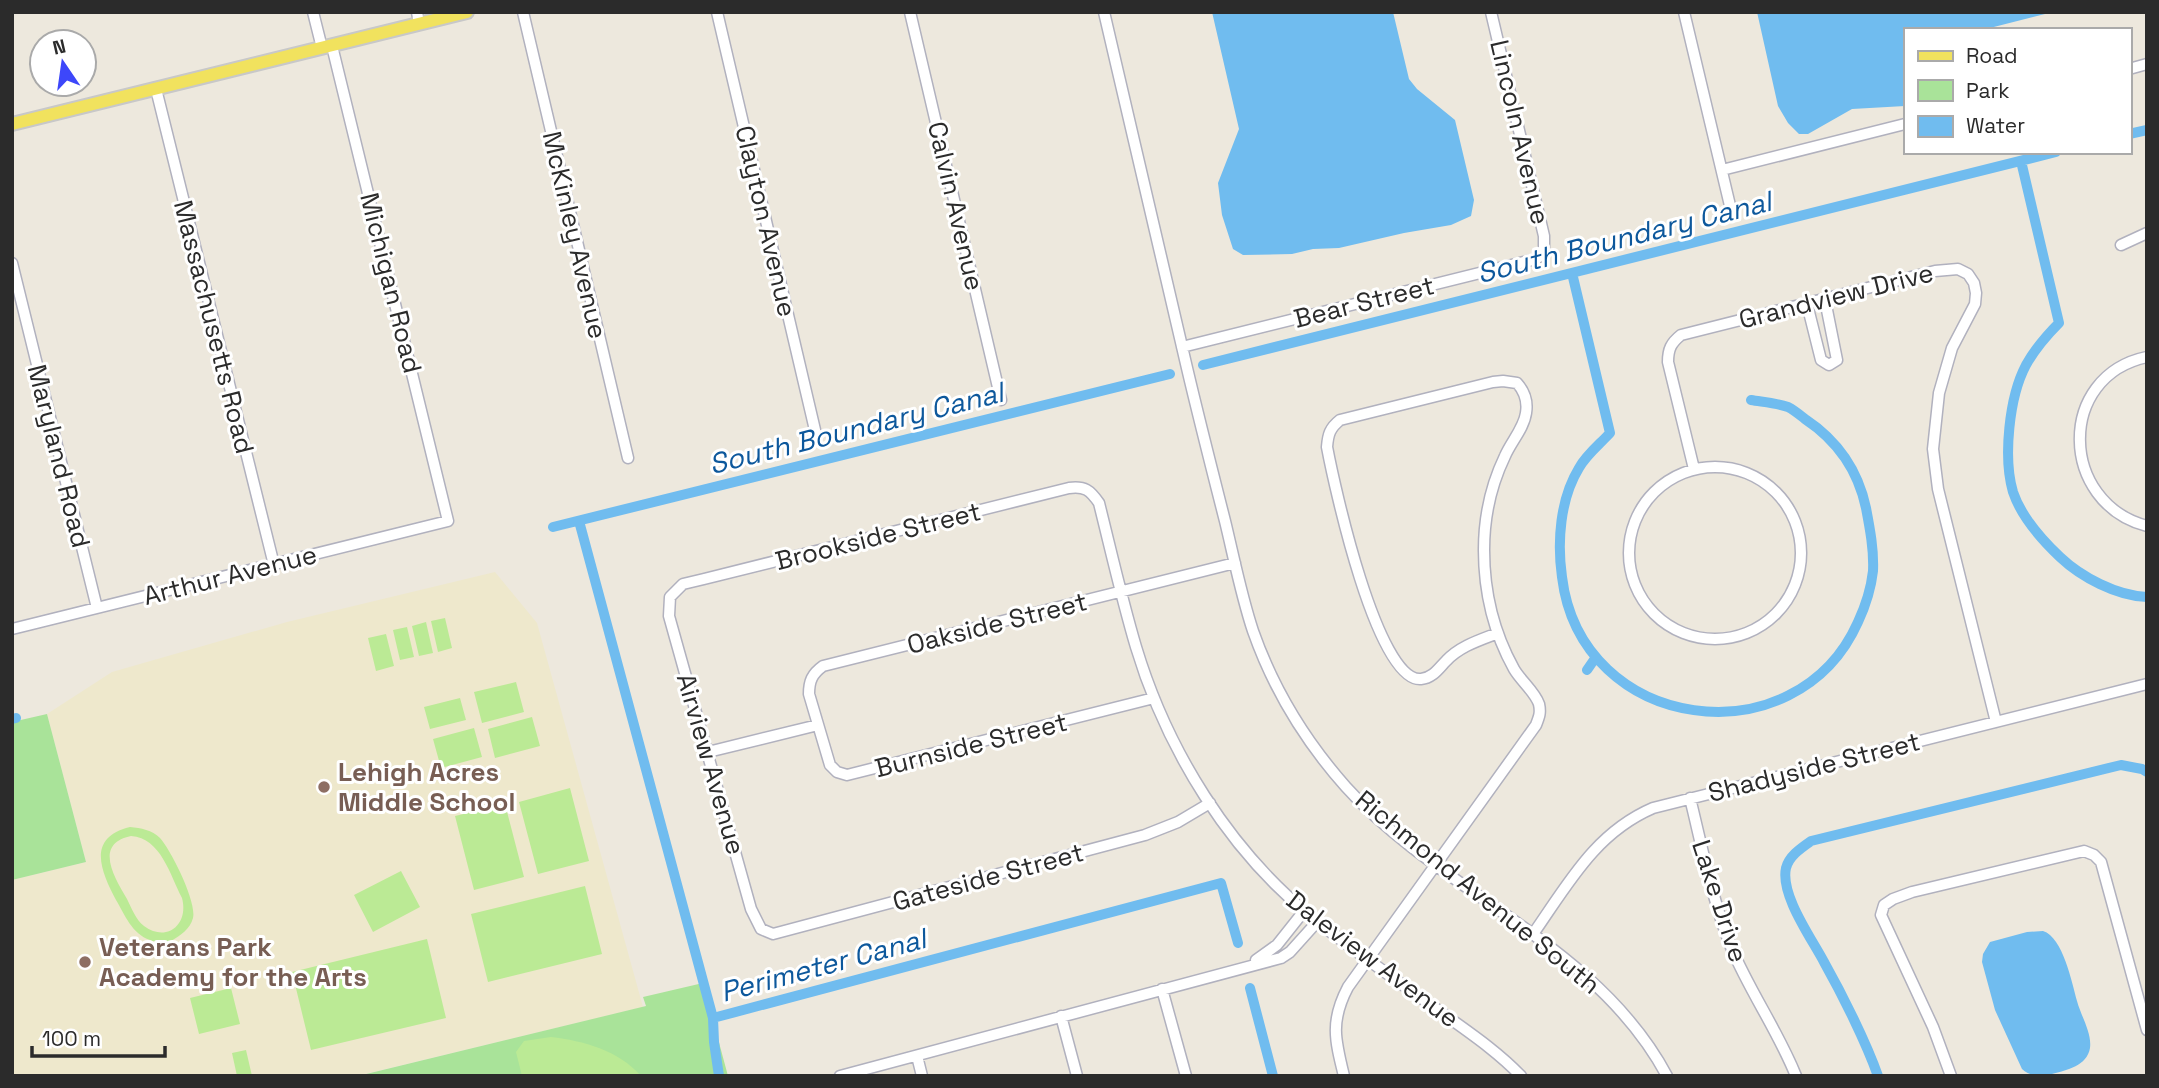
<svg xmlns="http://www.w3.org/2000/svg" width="2159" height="1088" viewBox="0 0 2159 1088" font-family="'Space Grotesk',sans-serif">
	<rect width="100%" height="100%" fill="#ede8dd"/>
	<!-- education -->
	<path fill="#eee8cc" d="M495,572l42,51 106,384 -286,69h-345v-196l74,-18 -39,-148 65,-42 175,-50z"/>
	<!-- green -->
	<path fill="#a9e399" d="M47,714l39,148 -74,18v-158z
		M703,983l25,93h-370l288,-70 -3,-9z"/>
	<!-- pitch -->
	<path fill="#bbea95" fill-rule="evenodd" d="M445,618l7,30 -14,4 -7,-31z
		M426,622l7,31 -14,3 -7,-30z
		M407,627l7,30 -14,3 -7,-30z
		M386,634l8,32 -18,5 -8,-33z
		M516,682l8,30 -42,11 -8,-31z
		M460,698l6,22 -36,9 -6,-22z
		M532,717l8,29 -45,12 -7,-29z
		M474,728l8,29 -41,11 -8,-29z
		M570,788l19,73 -51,13 -19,-72z
		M505,804l19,73 -50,13 -19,-74z
		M130,827c11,1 22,3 30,11 11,12 37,64 33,80 -3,11 -12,17 -22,23 -7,1 -14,2 -21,-1 -18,-6 -25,-25 -34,-40 -15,-29 -30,-62 14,-73zM131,836c30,2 39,39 51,62 7,26 -15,45 -38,28 -8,-6 -13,-19 -17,-27 -12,-21 -34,-55 4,-63z
		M401,871l19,36 -47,25 -19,-37z
		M585,886l17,68 -114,28 -17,-68z
		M427,939l19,79 -135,32 -19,-78z
		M231,988l9,36 -41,10 -9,-36z
		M551,1037c33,4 67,13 90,39h-119l-6,-24 8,-11z
		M246,1050l6,26h-15l-5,-23z"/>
	<!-- water -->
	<path fill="#70bcef" d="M1212,12h181l16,67 8,10 38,31 19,80 -3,16 -20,9 -47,8 -65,15 -26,1 -21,5 -49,1 -10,-6 -11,-34 -4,-32 21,-54z
		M1757,12h296l-71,18h-77v76l-53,3 -44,25h-9l-11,-11 -10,-17z
		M2043,931c20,6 29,52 34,70 4,15 15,32 13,47 -3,18 -23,22 -38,26 -10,2 -22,3 -30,-5l-27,-59 -13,-48 1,-8 7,-12 37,-10z"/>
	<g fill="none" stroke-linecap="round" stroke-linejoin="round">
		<!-- canal -->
		<path stroke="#70bcef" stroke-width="10" d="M2129,134l18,-4
			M2021,161l38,162c-13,13 -24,26 -33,42 -17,32 -23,93 -13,127 8,24 29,48 47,65 21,20 57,39 87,40
			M1572,273l38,160c-10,11 -24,22 -31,35 -19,31 -22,74 -17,109 19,156 234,184 296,45 7,-15 13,-33 15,-51 1,-21 -3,-42 -7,-63 -8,-38 -28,-67 -61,-89 -5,-4 -11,-9 -17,-12 -11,-4 -25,-5 -37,-7
			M1203,365l853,-213
			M579,521l134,497 508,-135 17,60
			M553,527l617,-153
			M1587,670l9,-13
			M12,719l4,-1
			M1250,988l23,88
			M713,1018l1,24 5,34
			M1878,1076c-12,-34 -36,-82 -54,-114 -12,-23 -44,-67 -38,-94 3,-12 15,-20 25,-27l310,-76 21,4 5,3"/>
		<!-- minor casing -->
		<g stroke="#b1b1be" stroke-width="13">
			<path id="minor" d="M313,12l9,36
				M417,12l2,12
				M523,12l105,446
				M717,12l98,418
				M910,12l91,388
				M1104,12c28,119 55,238 83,356 12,51 25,102 38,153 9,37 16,74 28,110 20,57 53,111 93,156 97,108 250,156 321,289
				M1684,12l48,202
				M2129,69l18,-5
				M156,89l118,476
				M1722,170l183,-46
				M2121,245l26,-12
				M12,263l85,345
				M1807,304l14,56 8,5 8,-5 -12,-60
				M1182,347l354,-88 8,-6v-17l-53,-224
				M2147,357c-91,19 -88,146 0,169
				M1629 553a86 86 0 1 1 172 0a86 86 0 1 1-172 0Z
				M1694,469l-26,-107c0,-13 3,-19 13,-27l254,-64 23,-2 10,5 6,9 2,10 -1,11 -23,44 -13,45 -6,56 5,40 58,233
				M12,629l436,-108 -116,-475
				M1154,698l-307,77 -10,-3 -7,-7 -21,-71c0,-13 3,-20 14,-28l412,-103
				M708,752l110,-27
				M1690,798c12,49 22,101 41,149 19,45 47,84 65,129
				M1210,803l-32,19 -33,13 -372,99 -12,-5 -10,-20 -82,-293 1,-19 13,-13 21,-5 365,-91c16,-2 21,2 30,15 12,48 23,97 37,144 31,103 93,204 178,272 40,32 82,61 124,91 29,21 58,40 83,66
				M1533,934c35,-50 62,-101 120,-126l494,-124
				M1256,960l21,-15 27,-34
				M1162,989l24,87
				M1061,1016l16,60
				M917,1056l5,20
				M840,1076l441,-118 9,-6 27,-30
				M1344,1076c-9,-36 -14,-55 4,-89l188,-262c3,-8 5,-12 3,-21 -4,-12 -18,-23 -25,-35 -20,-36 -30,-78 -30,-119 0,-32 7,-65 21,-94 6,-14 19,-28 21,-43 2,-12 -1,-21 -9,-30l-14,-2 -10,1 -153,38c-10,8 -12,14 -13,27 7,37 50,236 94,232 12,-1 18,-11 25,-18 14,-15 34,-21 52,-28
				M1951,1076l-18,-49 -52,-112 3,-10 9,-6 19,-7 172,-41 10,4 7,7 46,168"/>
		</g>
		<!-- major casing -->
		<g stroke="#c8c8c8" stroke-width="16">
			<path id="major" d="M12,124l455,-112"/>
		</g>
		<!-- minor -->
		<use href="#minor" stroke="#fff" stroke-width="10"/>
		<!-- major -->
		<use href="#major" stroke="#f1e25e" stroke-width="12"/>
	</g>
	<!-- markers -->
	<g fill="#8d6e63" stroke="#fff" stroke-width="2.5">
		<circle cx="324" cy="787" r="7"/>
		<circle cx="85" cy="962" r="7"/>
	</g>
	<g text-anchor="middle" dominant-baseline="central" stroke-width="6" stroke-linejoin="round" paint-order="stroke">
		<!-- street labels -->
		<g font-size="26" fill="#2b2b2b" stroke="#fff">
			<text transform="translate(1520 132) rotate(77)">Lincoln Avenue</text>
			<text transform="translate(956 206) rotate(77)">Calvin Avenue</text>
			<text transform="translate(766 221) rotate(77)">Clayton Avenue</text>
			<text transform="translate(575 235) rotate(77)">McKinley Avenue</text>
			<text transform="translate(391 283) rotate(76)">Michigan Road</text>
			<text transform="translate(1836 296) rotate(-14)">Grandview Drive</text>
			<text transform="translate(1364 302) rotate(-14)">Bear Street</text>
			<text transform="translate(214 327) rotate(76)">Massachusetts Road</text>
			<text transform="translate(59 456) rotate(76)">Maryland Road</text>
			<text transform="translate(878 536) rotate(-14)">Brookside Street</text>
			<text transform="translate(230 575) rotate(-14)">Arthur Avenue</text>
			<text transform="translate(997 623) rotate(-14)">Oakside Street</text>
			<text transform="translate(971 745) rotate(-14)">Burnside Street</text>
			<text transform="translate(711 764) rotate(74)">Airview Avenue</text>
			<text transform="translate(1814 767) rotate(-14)">Shadyside Street</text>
			<text transform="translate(988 877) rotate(-15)">Gateside Street</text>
			<text transform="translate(1478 892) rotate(39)">Richmond Avenue South</text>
			<text transform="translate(1720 901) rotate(72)">Lake Drive</text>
			<text transform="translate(1373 959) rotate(37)">Daleview Avenue</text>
		</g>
		<!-- education labels -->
		<g font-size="26" font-weight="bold" fill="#785e54" stroke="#fff" text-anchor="start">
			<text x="338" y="772">Lehigh Acres<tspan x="338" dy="30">Middle School</tspan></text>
			<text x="99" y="947">Veterans Park<tspan x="99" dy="30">Academy for the Arts</tspan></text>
		</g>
		<!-- water labels -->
		<g font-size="28" font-style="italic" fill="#0d589c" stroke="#fff">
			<text transform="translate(1624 237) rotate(-14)">South Boundary Canal</text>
			<text transform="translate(856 428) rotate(-14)">South Boundary Canal</text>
			<text transform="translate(823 965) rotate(-15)">Perimeter Canal</text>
		</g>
	</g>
	<!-- border -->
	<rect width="2159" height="1088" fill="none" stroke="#2b2b2b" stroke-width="28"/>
	<!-- legend -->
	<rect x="1904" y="28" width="228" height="126" fill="#ffffff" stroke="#aaaaaa" stroke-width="2"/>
	<rect x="1918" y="51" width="35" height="10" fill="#f1e25e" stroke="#aaaaaa" stroke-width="2"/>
	<text x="1966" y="63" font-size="21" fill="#2b2b2b">Road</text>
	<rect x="1918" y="80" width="35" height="21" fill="#a9e399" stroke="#aaaaaa" stroke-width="2"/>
	<text x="1966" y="98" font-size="21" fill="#2b2b2b">Park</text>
	<rect x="1918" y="116" width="35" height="21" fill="#70bcef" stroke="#aaaaaa" stroke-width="2"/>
	<text x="1966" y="133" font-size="21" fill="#2b2b2b">Water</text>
	<!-- north arrow -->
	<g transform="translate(63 63) rotate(347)"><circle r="33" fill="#ffffff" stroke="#aaaaaa" stroke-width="2"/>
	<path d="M0-5L12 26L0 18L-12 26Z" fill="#3d47fa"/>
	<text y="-10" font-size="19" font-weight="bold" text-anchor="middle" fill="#2b2b2b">N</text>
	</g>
	<!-- scale -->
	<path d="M32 1046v10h133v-10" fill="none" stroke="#2b2b2b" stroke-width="3.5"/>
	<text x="42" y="1046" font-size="21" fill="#2b2b2b" stroke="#ffffff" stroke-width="5" paint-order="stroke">100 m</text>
</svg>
